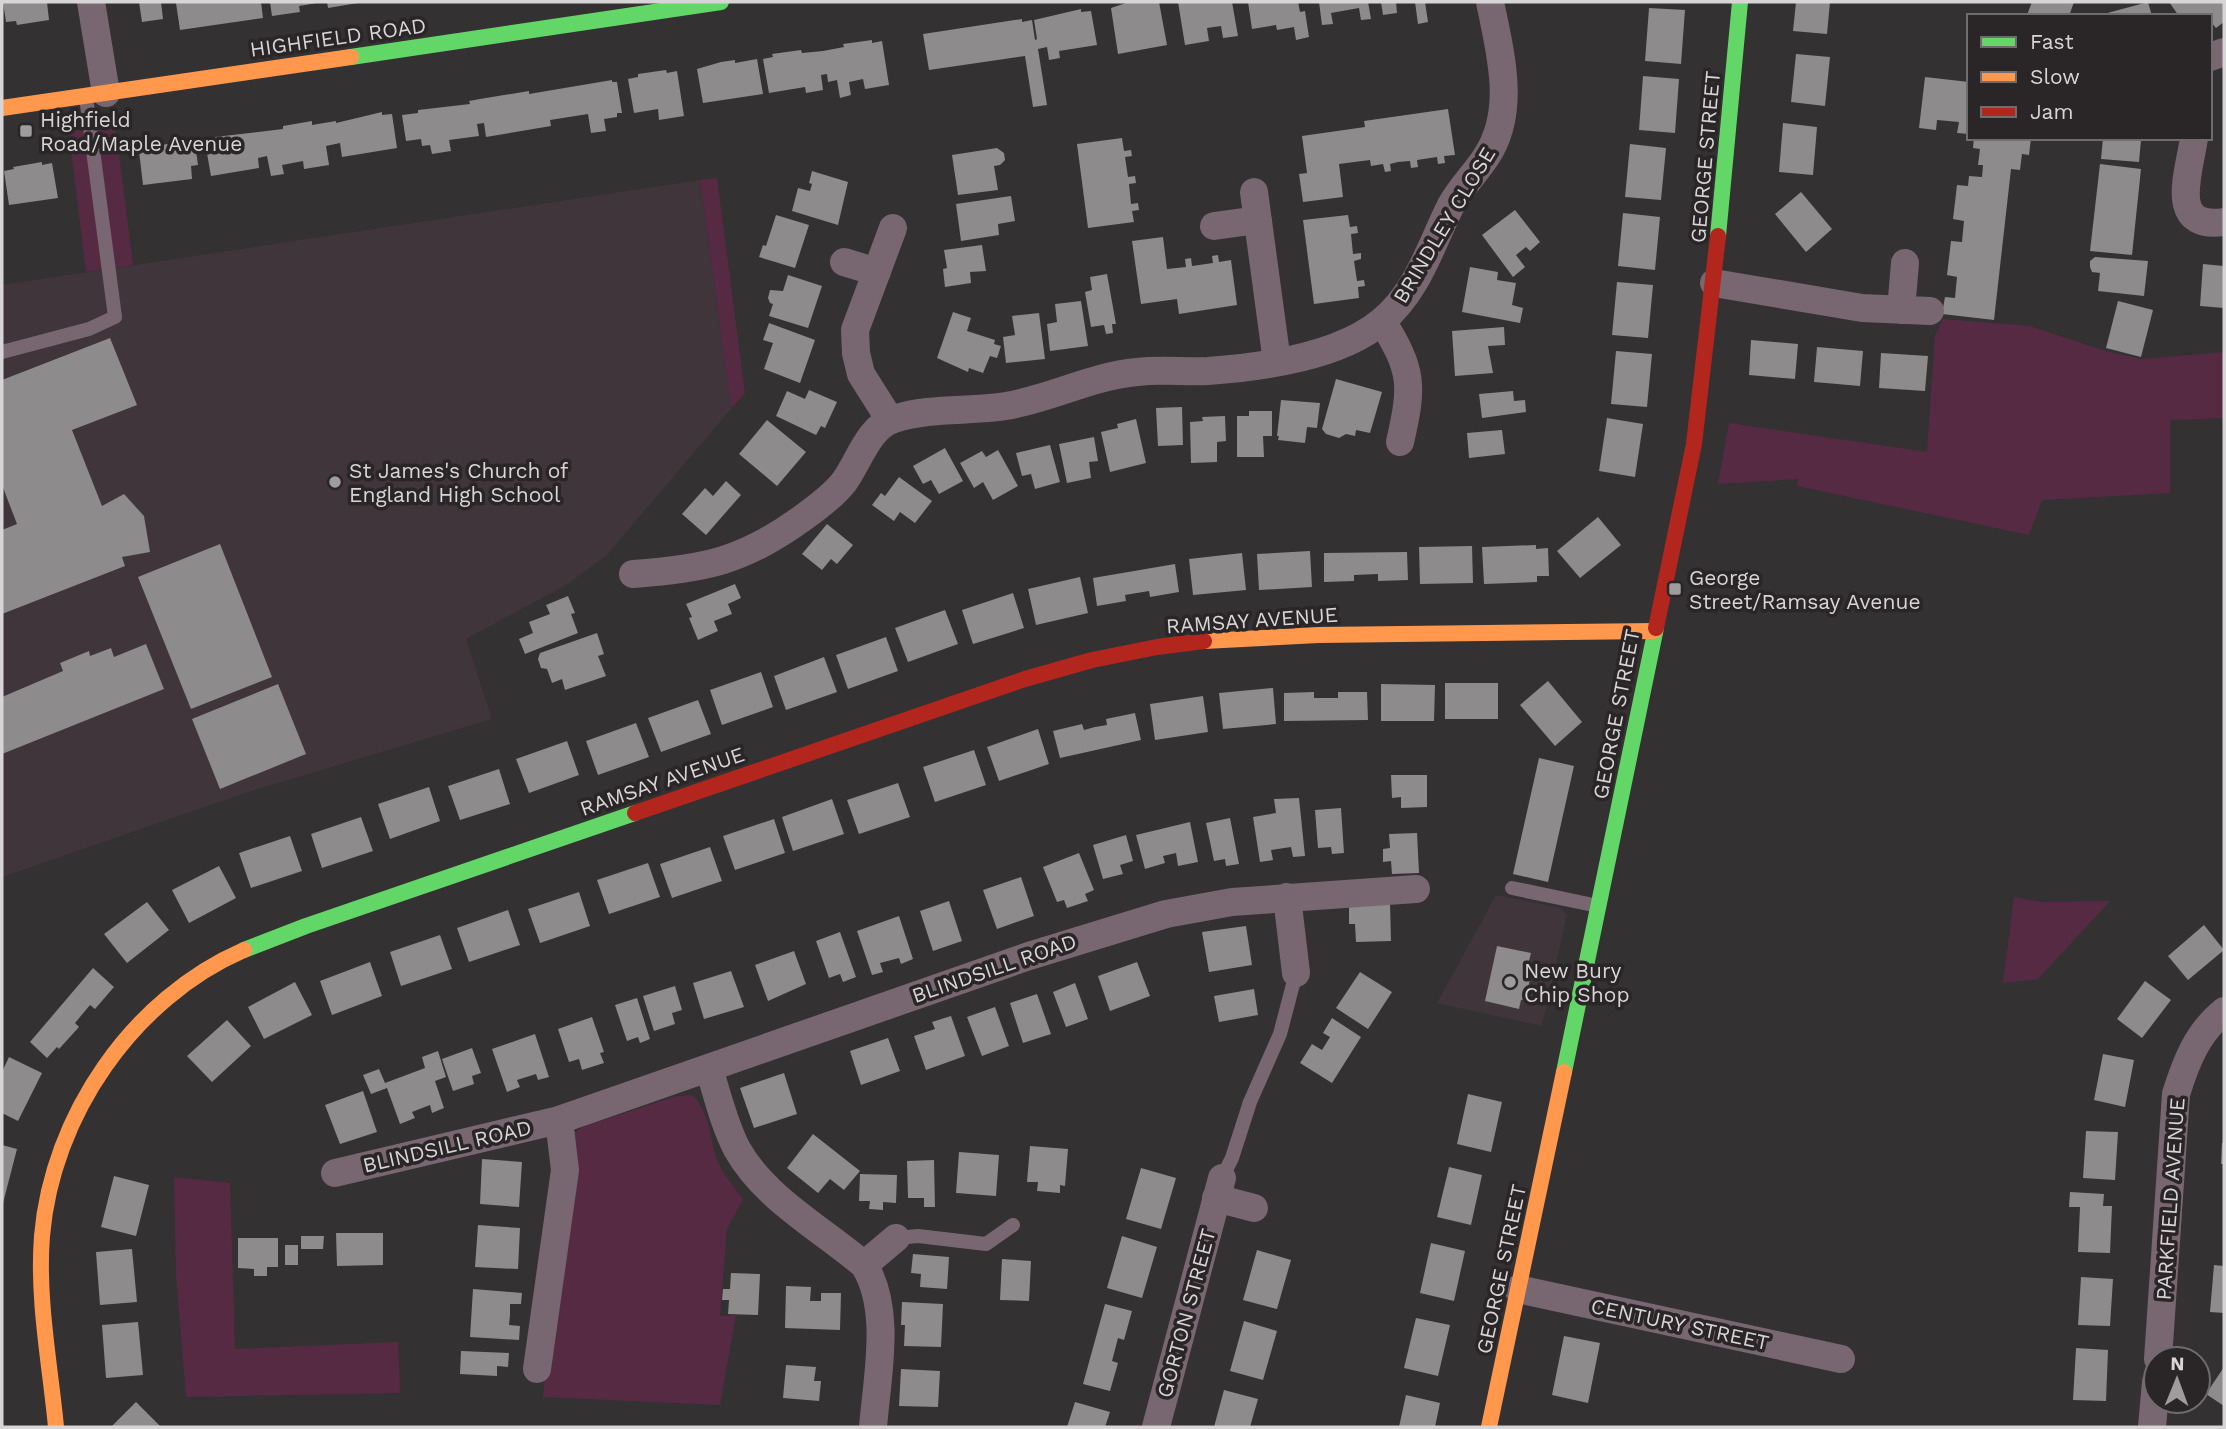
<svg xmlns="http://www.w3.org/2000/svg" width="2226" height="1429" viewBox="0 0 2226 1429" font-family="'Work Sans',sans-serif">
	<rect width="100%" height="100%" fill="#333132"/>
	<!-- built -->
	<path fill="#3f353a" d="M700,180l31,229 -124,146 -39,29 -102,55 26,80 -247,74 -243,84v-592z
		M1496,895l65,13 6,7 -25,111 -105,-23z"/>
	<!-- green -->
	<path fill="#572a44" d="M115,122l18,143 -47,7 -18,-146z
		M717,178l28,215 -14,16 -31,-229z
		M1943,319l87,7 75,25 36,8 83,-7v66l-54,2v73l-128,7 -13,35 -232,-49 1,-7 -80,5 11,-61 198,29 8,-117z
		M2014,897l27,5 69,-1 -72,78 -35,4z
		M692,1095c19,18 17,44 26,67 5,13 17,26 25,37l-16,30 -7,87 16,-1 -16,90 -177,-8 28,-262 13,-9 93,-30z
		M174,1177l56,6 5,166 163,-7 2,51 -214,4 -10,-123z"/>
	<!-- building -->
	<path fill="#8d8b8c" d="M3,2h44l2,18 -32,5 -1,-4 -10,1z
		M139,2h22l2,17 -21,3z
		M187,2h74l2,16 -83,12 -4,-27z
		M270,2h47v1l-18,3 1,6 -28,4z
		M327,2h31v1l-30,5z
		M1129,2h30l8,43 -49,9 -7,-46z
		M1178,2h54l6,34 -15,2 -2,-12 -14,2 2,13 -24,4z
		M1248,2h50l2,10 5,-1 4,26 -13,3 -2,-13 -17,3 -1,-5 -24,4z
		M1319,2h49l3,17 -10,1 -2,-12 -28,5 2,11 -11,1z
		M1381,2h15l1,11 -14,2z
		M1415,2h10l3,20 -10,2z
		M1796,2h34l-3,32 -34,-3z
		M2032,2h42l-5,14h-39l-3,-1z
		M2148,2l4,14h-52v-1z
		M2169,2h55v20l-8,6 -6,-7v-5h-31z
		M1649,8l36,2 -4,54 -36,-3z
		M1081,9v3l10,-1 6,34 -38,6 1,7 -11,2 -2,-13 -9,2 9,56 -14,2 -8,-51 -96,14 -6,-36 99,-15v3l10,-2 3,20 2,-1 -3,-19z
		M872,40v3l10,-2 7,44 -24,4 -2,-10 -14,3 2,13 -11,3 -3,-18 -9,2 -1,-8 -6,1 2,15 -17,3 -1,-6 -36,6 -6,-34 10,-2 -1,-3 29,-4 1,3 21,-2 21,-4 -1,-3z
		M1796,54l34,3 -5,49 -34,-4z
		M757,59l6,35 -60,9 -6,-34 24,-7 14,-2v3z
		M666,70l1,3 10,-2 7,45 -25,4 -1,-11 -24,4 -6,-34 10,-2v-3z
		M1643,76l36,3 -4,54 -36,-3z
		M1925,77l44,5v52l-12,-1 2,-11 -22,-2 -1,10 -17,-2z
		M612,80v2h5l5,31h-5v4l-13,2 2,12 -15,2 -3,-19 -38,6 1,6 -65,11 -2,-14 -7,1 2,12 -30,4 2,11 -19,3 -2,-9 -8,1 -1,-7 -15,2 -4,-26 16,-2v-3l52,-6 -1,-3 11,-2 49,-8v3z
		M1448,109l7,46 -11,1 1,7 -7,1 -1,-7 -20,3 1,7 -7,1 -1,-7 -12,1 -8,2 1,7 -6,1 -2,-8 -12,2 -1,-6 -31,4 4,33 -40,5 -4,-28 8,-1 -5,-37 63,-9 -1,-6z
		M382,112v3l10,-1 5,34 -55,9 -2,-14 -14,3 3,19 -25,4 -1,-8 -21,4 2,9 -13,2 -4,-20 -9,2 1,10 -48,8 -6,-34 10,-2v-3l68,-8v-3l29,-5v4l24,-4v2z
		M1783,123l34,4 -4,48 -34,-3z
		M1122,138l2,13 7,-1 1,6 -7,1 3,20 7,-1 1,7 -7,1 2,20 7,-1 1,7 -7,1 2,11 -46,6 -11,-84z
		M1974,138h57l-2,17 -7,-1 -2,16 -9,-1 -17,151 -52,-6 3,-17 10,1 1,-11 1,-10 -10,-2 4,-34 11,1 1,-11 1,-10 -11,-2 4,-34 11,1 1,-10 13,1 1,-12h-5l2,-16 -7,-1z
		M2103,138h34l4,2 -2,22 -38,-3z
		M178,143v3l17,-2 3,21 -7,1 1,13 -49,6 -4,-34 10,-1v-4z
		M1630,144l36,4 -5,52 -36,-3z
		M997,148l7,5 1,7 -5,5 -6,1 4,24 -40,5 -6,-40z
		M42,162v3l10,-2 6,35 -49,7 -5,-34 10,-2 -1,-2z
		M2100,164l41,5 -9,86 -42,-4z
		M812,171l36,11 -10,43 -46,-14 6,-23 12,3 2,-7 -3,-1z
		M1801,192l31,37 -26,23 -31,-38z
		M1011,196l4,25 -17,3 1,11 -38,6 -5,-37z
		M1515,210l25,32 -10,9 -4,-4 -10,8 9,12 -12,10 -31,-42z
		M1623,213l37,4 -5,53 -37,-4z
		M776,215l33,10 -14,43 -36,-11 4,-12 3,1z
		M1348,215l2,12 7,-1 1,7 -7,1 2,20 8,-1v6l-7,2 3,20 7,-1 1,6 -7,1 1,11 -45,6 -11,-84z
		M1163,237l4,32 19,-2 -1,-8 6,-1 1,8 21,-3 -1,-7 6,-1 1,7 12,-2 6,45 -58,9 -2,-15 -36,5 -9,-63z
		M982,245l4,26 -16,1 1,11 -26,4 -2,-18 4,-1 -3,-18z
		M2095,257l53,4 -4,35 -46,-5 2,-18 -8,-1 -2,-5v-6z
		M2203,264l21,2v42l-24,-2z
		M1470,267l28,5 -1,8 19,3 -4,22 11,3 -3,15 -58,-11z
		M1107,274l9,50h-4l1,9 -7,1 -2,-9 -13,2 -6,-35 7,-2 -2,-13z
		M788,275l34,11 -14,42 -39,-12 4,-12 -3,-1 -2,-5 2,-8 13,1z
		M1617,282l36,3 -5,53 -36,-3z
		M1081,301l7,45 -38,5 -3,-27 10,-2 -2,-18z
		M2118,301l35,9 -12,47 -35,-9z
		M953,312l18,6 -4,13 28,9 -1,4 7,2 -4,12 -7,-2 -7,17 -14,-5 -1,4 -31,-14z
		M1039,313l6,46 -39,4 -3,-26 12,-2 -3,-19z
		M769,323l46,17 -15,43 -36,-14 9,-26 -10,-3z
		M1504,327l1,18 -17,1 5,27 -38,3 -3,-45z
		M110,338l27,67 -65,25 30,76 22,-12 20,22 6,36 -28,5 3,9 -123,48v-84l15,-6 -15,-39v-105z
		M1751,340l47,4 -3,35 -46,-4z
		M1817,347l46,4 -3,35 -46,-4z
		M1616,351l36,3 -5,53 -36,-3z
		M1881,353l47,3 -3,35 -46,-3z
		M1336,379l46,13 -12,41 -14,-3 -1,6 -9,-2 -7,4 -13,-4 -4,-5z
		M809,390l28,12 -12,26 -4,-2 -5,9 -40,-19 11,-25 18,8z
		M1513,391l1,10 11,-1 1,12 -44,6 -3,-24z
		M1281,400l39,3 -3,25 -10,-1 -2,16 -27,-3 1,-4h-2z
		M1182,407l1,38 -25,1 -2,-38z
		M1249,411h23v25h-9l1,21h-27v-41h12z
		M1225,416l1,25 -9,1v20l-26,1 -1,-41 13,-1 -1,-4z
		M1607,418l36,6 -8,53 -36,-6z
		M1136,419l10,44 -36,9 -9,-40 17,-4 -1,-4z
		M767,420l39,32 -29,34 -38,-32z
		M1502,430l3,24 -36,4 -2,-25z
		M1094,437l4,24 -9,1 2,16 -24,5 -8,-39z
		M1050,445l10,37 -25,7 -4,-15 -9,2 -6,-23z
		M945,448l18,33 -24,13 -8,-14 -8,4 -10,-18z
		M998,450l20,36 -25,14 -10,-18 -9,6 -14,-25 22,-12 4,6z
		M899,477l33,24 -17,22 -15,-11 -6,9 -22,-16 9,-12 4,3z
		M726,481l15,14 -35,40 -24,-21 23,-26 8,8z
		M1598,517l23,28 -41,33 -23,-27z
		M827,524l26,21 -16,19 -6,-5 -9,11 -20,-16z
		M220,544l52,133 -81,32 -53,-132z
		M1536,545v4l12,-1 1,28h-12v6l-53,2 -2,-37z
		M1472,546l1,37 -53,1 -1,-37z
		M1310,551l2,36 -53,3 -2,-36z
		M1407,552l1,28 -30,1v-7l-24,1v6l-30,1v-29z
		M1242,553l4,37 -53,5 -4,-36z
		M1175,564l4,28 -29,5 -1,-6 -24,4 1,6 -29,5 -4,-28z
		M1080,577l8,36 -52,12 -8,-36z
		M735,584l6,14 -13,6 4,10 -18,7 4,10 -20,9 -9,-22 3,-1 -6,-13z
		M1013,593l11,35 -51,16 -11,-34z
		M568,596l7,17 -4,1 7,19 -53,21 -6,-15 14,-6 -4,-11 21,-8 -4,-9z
		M945,610l13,34 -50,18 -13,-34z
		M597,633l7,21 -6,2 8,20 -41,14 -3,-11 -10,4 -5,-14 -6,-1 -3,-9 2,-6z
		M886,637l12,34 -50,18 -12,-34z
		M146,644l18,45 -162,65v-57l61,-26 -3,-8 29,-12 1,5 21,-8 3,9z
		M824,657l13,35 -51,18 -12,-34z
		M761,672l12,35 -51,18 -12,-35z
		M1548,681l34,41 -27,24 -35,-41z
		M1445,683h53v36h-53z
		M278,684l28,70 -86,35 -28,-70z
		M1381,684l54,1 -1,36h-53z
		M1273,688l3,36 -53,5 -4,-36z
		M1314,692v6h24v-6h29l1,28 -84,1v-28z
		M1203,696l5,36 -53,8 -5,-36z
		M698,700l13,34 -50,18 -13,-34z
		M1135,713l6,27 -81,18 -7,-27 29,-7 2,6 11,-3 12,-2 -1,-6z
		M636,723l13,34 -51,18 -12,-34z
		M1038,729l11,35 -50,17 -12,-34z
		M567,741l12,34 -50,18 -13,-34z
		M974,750l12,35 -51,17 -12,-35z
		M1539,758l35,8 -26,116 -35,-8z
		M499,769l11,35 -50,16 -12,-34z
		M1391,775h36v32l-26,1v-11l-9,1z
		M898,783l12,34 -51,17 -12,-34z
		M429,787l11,34 -50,18 -12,-35z
		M1299,798l6,58 -12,1 -2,-10 -20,3 2,10 -13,2 -7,-45 23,-4 -2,-14z
		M832,799l12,35 -51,17 -11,-34z
		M1341,808l3,45 -12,1 -1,-7 -13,1 -3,-38z
		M361,817l12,34 -51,17 -11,-34z
		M1230,818l9,46 -13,2 -1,-7 -11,2 -8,-38z
		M774,819l11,34 -50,17 -12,-34z
		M1190,822l8,40 -20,4 -2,-13 -13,3 2,7 -20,6 -9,-34z
		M1417,833l2,40 -27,1 -1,-13 -8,1v-13l7,-1 -1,-14z
		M1126,835l7,26 -13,4 3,9 -20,5 -10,-34z
		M290,836l12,35 -51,17 -12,-35z
		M710,847l12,34 -50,17 -12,-34z
		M1079,853l15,37 -9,4 3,7 -21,7 -3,-8 -7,2 -14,-35z
		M648,863l12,34 -51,17 -12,-34z
		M219,866l17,32 -47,25 -17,-33z
		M1021,877l13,39 -37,13 -14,-39z
		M579,892l11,34 -50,17 -12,-34z
		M949,901l13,40 -29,10 -13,-40z
		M147,902l22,28 -42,33 -23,-29z
		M1390,902l1,39 -35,1 -1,-18h-6v-21z
		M508,910l12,35 -51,17 -12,-34z
		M899,916l14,43 -12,5 -2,-6 -19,5 3,9 -11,3 -15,-44z
		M2204,925l20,25 -36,30 -20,-24z
		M1246,926l6,39 -43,7 -7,-40z
		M840,932l16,45 -13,5 -3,-8 -11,4 -13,-37z
		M440,935l12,34 -51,17 -11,-34z
		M1497,946l34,7 -2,8 4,3 -7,35 -5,1 -2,9 -34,-8z
		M794,951l12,33 -38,17 -13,-36z
		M370,962l12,34 -50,19 -12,-34z
		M1137,962l13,34 -40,15 -12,-35z
		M93,968l21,19 -19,22 -5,-4 -15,18 4,4 -20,22 -2,-2 -10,11 -17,-16z
		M731,971l13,36 -40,12 -11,-36z
		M1360,972l32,20 -24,37 -32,-21z
		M2145,981l26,19 -29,38 -25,-19z
		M295,982l17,33 -48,24 -16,-32z
		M1075,983l13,36 -22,8 -13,-35z
		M675,986l7,24 -10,3 3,11 -21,7 -11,-35z
		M1254,989l4,26 -39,7 -5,-26z
		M1037,994l14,40 -28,9 -13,-40z
		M637,998l13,41 -10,4 -2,-6 -11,4 -12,-36z
		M995,1007l14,39 -27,10 -15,-39z
		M951,1016l14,40 -39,14 -12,-34 21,-7 -3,-7z
		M592,1017l12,35 -4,1 4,10 -22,7 -3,-11 -10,3 -11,-33z
		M1332,1018l29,19 -29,46 -32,-20 12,-19 10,6 8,-13 -7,-4z
		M227,1020l24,26 -39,36 -25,-26z
		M535,1034l14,43 -11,3 -2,-6 -19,6 3,7 -13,5 -15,-43z
		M888,1038l12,33 -39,14 -11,-34z
		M472,1048l9,25 -9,3 2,8 -21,7 -11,-32z
		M438,1051l8,26 -11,4 9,27 -12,5 -2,-8 -18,7 3,6 -15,6 -13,-36 -16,6 -8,-19 16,-6 6,14 40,-15 -3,-11z
		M2103,1054l31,6 -9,47 -31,-7z
		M9,1057l33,16 -24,48 -16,-8v-41z
		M784,1073l13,41 -43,14 -14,-40z
		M363,1091l14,41 -37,12 -15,-39z
		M1468,1094l34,8 -11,50 -34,-8z
		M2086,1131l32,1 -3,48 -32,-2z
		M813,1134l47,37 -16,19 -14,-11 -12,14 -31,-25z
		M2222,1143h2v21h-3z
		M2,1145l15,4 -14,54h-1z
		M1030,1146l38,3 -3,37 -5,-1v8l-23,-2 1,-9h-11z
		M959,1152l40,3 -3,41 -40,-3z
		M482,1159l40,3 -3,45 -39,-3z
		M934,1160l1,47h-11v-9h-16l-1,-37z
		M1449,1167l33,8 -11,50 -34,-8z
		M1141,1168l35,10 -15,51 -35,-10z
		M860,1174l37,1 -1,28 -13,-1v8l-14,-1 1,-8h-11z
		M114,1176l35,9 -13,51 -35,-9z
		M2070,1192l34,2 -1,12h9l-2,47 -32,-1 2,-45h-11z
		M478,1225l42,3 -2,41 -43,-2z
		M336,1233h47v32l-46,1z
		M301,1236h23l-1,13h-22z
		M1122,1236l35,11 -15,51 -35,-10z
		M238,1238h40v29h-11v9h-13v-7l-16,-1z
		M1431,1243l34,8 -11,50 -34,-8z
		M285,1245h13v20h-13z
		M132,1249l5,53 -37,3 -4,-53z
		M1257,1250l34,10 -14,49 -34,-9z
		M913,1254l36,3 -2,32 -27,-2 1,-13 -10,-1z
		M1002,1259l29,2 -2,40 -29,-1z
		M2214,1265l10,1v47l-14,-1z
		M731,1273l29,1 -2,41 -30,-1 1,-14h-7l1,-11h7z
		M2081,1277l32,2 -3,47 -32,-1z
		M786,1286l25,1 -1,14h11v-8h20l-1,37 -55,-2z
		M473,1289l49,4 -1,11h-11v11l-1,10 11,1 -1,14 -49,-3z
		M902,1302l41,2 -2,43 -37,-1 1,-21h-4z
		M1105,1304l27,7 -8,29 -6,-2 -6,23 6,2 -8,28 -27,-7z
		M1416,1318l34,7 -12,51 -34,-8z
		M1244,1321l33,10 -14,49 -33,-9z
		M138,1322l5,53 -37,3 -4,-53z
		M1564,1336l36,7 -12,60 -36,-8z
		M2076,1348l32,2 -2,51 -33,-1z
		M461,1351l48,2 -1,14 -11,-1v10l-37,-2z
		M786,1365l30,2 -2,14h7l-2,20 -36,-3z
		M2224,1367v39l-18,-12z
		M901,1369l39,2 -2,36 -39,-1z
		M1224,1390l34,9 -8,28h-36z
		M1406,1395l34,8 -5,24h-36z
		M136,1402l25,25h-50z
		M1075,1402l35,10 -5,15h-38z"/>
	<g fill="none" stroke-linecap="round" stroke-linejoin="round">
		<!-- lane -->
		<path stroke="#786770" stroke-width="14" d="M2,352l87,-23 26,-12 -29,-220
			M1512,888l86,18
			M1222,1178l10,-20 18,-56 30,-68 16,-61
			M896,1238l22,-2 68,8 27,-19"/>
		<!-- street -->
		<path stroke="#786770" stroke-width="28" d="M91,2l15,91
			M2210,57l14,-5
			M2194,138c-5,35 -27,92 30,84
			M1254,192l23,170
			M1214,226l44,-6
			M844,262l33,10
			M1714,283l148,25 68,3
			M1901,310l4,-47
			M1382,321c31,50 31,64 18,121
			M890,420l-29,-46 -5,-21 -1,-23 38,-102
			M633,574c72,-5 111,-13 171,-57 14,-10 29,-21 40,-35 15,-20 24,-55 50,-63 36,-12 75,-7 112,-13 44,-7 86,-30 131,-34 23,-3 48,0 71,-1 55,-4 131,-14 174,-50 36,-30 49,-76 69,-116 10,-18 24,-31 35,-48 31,-46 14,-105 4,-155
			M1287,897l9,76
			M709,1068c8,26 15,56 28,81 27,49 85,80 127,116 28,44 13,112 9,162
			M335,1173l224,-53 470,-164 137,-42 66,-12 184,-13
			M1216,1198l38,10
			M864,1265l32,-27
			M1518,1289l323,70
			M2158,1359l18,-265c10,-32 21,-61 48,-83
			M537,1369l28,-199 -6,-50
			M1156,1427l66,-249
			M2152,1427l4,-45"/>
		<!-- fast -->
		<path stroke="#63d668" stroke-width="16" d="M351,57l370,-55
			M1718,236l22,-234
			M244,950l62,-24 329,-113
			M1564,1072l92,-444"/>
		<!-- slow -->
		<path stroke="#ff974d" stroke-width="16" d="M2,108l349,-51
			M1204,641l115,-6 335,-4
			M56,1427c-6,-63 -19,-128 -14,-191 10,-120 91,-238 202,-286
			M1489,1427l75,-355"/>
		<!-- jam -->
		<path stroke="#b3261e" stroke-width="16" d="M1656,628l38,-184 24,-208
			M635,813l390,-134 67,-19 65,-13 47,-6"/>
	</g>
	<!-- markers -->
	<g fill="#9e9c9d" stroke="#2a2628" stroke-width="2.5">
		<rect x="19" y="124" width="14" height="14" rx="3.5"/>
		<circle cx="335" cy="482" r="7"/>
		<rect x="1668" y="582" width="14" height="14" rx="3.5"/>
		<circle cx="1510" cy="982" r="7"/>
	</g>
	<g text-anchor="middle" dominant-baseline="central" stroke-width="7" stroke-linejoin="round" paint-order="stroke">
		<!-- street labels -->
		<g font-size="21" fill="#d8d5d7" stroke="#2a2628">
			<text transform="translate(338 37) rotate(-8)">HIGHFIELD ROAD</text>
			<text transform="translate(1705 157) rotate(-85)">GEORGE STREET</text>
			<text transform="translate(1444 225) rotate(-59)">BRINDLEY CLOSE</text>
			<text transform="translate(1252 620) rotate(-4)">RAMSAY AVENUE</text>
			<text transform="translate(1616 714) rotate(-79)">GEORGE STREET</text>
			<text transform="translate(662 781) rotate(-19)">RAMSAY AVENUE</text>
			<text transform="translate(994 968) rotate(-19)">BLINDSILL ROAD</text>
			<text transform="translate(447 1146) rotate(-13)">BLINDSILL ROAD</text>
			<text transform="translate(2170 1199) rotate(-86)">PARKFIELD AVENUE</text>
			<text transform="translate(1501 1269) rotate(-78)">GEORGE STREET</text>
			<text transform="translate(1186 1313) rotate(-75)">GORTON STREET</text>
			<text transform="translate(1680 1324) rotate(12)">CENTURY STREET</text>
		</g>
		<!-- poi labels -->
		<g font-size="21" fill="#d8d5d7" stroke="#2a2628" text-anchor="start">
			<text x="40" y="119">Highfield<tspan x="40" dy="24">Road/Maple Avenue</tspan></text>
			<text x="349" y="470">St James's Church of<tspan x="349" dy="24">England High School</tspan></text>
			<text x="1689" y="577">George<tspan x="1689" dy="24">Street/Ramsay Avenue</tspan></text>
			<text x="1524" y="970">New Bury<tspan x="1524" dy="24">Chip Shop</tspan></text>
		</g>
	</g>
	<!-- border -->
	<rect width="2226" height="1429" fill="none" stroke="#d8d5d7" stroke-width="7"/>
	<!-- legend -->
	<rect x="1967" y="14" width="245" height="126" fill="#2a2628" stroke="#706c6e" stroke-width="2"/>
	<rect x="1981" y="37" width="35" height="10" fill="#63d668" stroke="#706c6e" stroke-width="2"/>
	<text x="2030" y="49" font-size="21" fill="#d8d5d7">Fast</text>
	<rect x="1981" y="72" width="35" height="10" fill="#ff974d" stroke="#706c6e" stroke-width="2"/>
	<text x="2030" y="84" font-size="21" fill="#d8d5d7">Slow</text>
	<rect x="1981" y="107" width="35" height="10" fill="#b3261e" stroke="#706c6e" stroke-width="2"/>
	<text x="2030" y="119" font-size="21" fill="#d8d5d7">Jam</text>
	<!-- north arrow -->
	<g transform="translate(2177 1380) rotate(1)"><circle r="33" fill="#2a2628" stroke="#706c6e" stroke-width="2"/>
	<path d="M0-5L12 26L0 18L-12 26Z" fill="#9e9c9d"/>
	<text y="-10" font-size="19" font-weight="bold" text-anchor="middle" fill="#d8d5d7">N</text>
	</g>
</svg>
